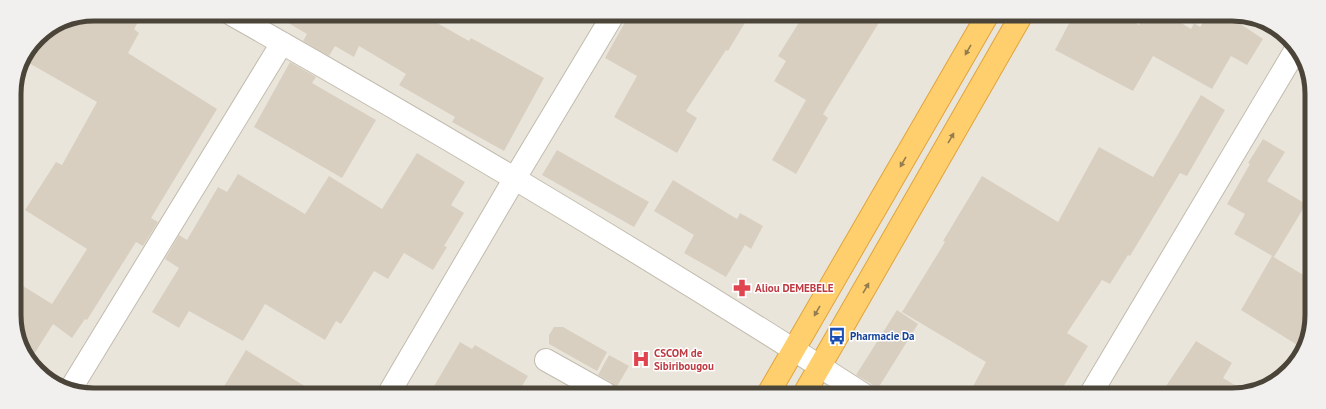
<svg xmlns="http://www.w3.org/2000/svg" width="1326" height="409" viewBox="0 0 1326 409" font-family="'PT Sans',sans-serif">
	<rect width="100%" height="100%" fill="#f6f3ec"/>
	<!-- residential -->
	<path fill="#eae5da" d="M94,14l1158,3 37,21 21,41 -1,256 -25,40 -47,20 -1163,-3 -37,-21 -21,-41 -2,-241 8,-30 16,-22 26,-17z"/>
	<!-- building -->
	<path fill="#d8cfc1" d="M94,14h49l-9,15 5,4 -11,20 89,56 -66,109 7,4 -15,24 -7,-4 -49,78 -2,-1 -13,19 -19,-14 -22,35 -15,-29 -1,-49 37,23 35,-55 -62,-39 31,-48 6,3 35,-63 -75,-43 16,-22 26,-17z
		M273,14l150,1 46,26 2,-3 73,40 -40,73 -52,-29 3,-5 -56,-32 7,-11 -47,-28 -5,11 -19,-11 -6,10 -26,-15 4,-7z
		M629,15l120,1 -21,35 -2,-1 -40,61 11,7 -20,35 -63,-36 23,-41 -32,-18z
		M803,16h80l-60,98 5,4 -32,56 -24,-14 34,-60 -32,-19 12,-20 -8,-5z
		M1073,16h51l15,9 5,-9h26l21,13 3,-6 6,4 7,-10h23l33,22 -16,26 -16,-9 -19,33 -59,-33 -20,35 -78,-41z
		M290,62l26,15 -4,6 64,37 -34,58 -88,-51z
		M1201,95l24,15 -38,66 -7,-3 -50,83 -2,-1 -18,29 -8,-4 -35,53 21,13 -29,48h-90l17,-32 -84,-50 43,-70 -2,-1 39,-65 76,46 41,-75 54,30z
		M1263,139l22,13 -18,29 39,23 -32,53 -40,-23 11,-20 -18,-10 23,-40 -2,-1z
		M557,150l92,52 -15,25 -92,-52z
		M417,153l48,29 -14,23 13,8 -20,33 3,1 -14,23 -29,-17 -16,26 -14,-8 -33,53 -5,-3 -11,19 -60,-36 -22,37 -54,-30 -10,17 -27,-16 27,-44 -14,-9 14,-24 8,5 31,-53 9,5 11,-18 67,40 24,-38 53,33z
		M673,180l64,39 3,-6 23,13 -12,23 -6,-4 -19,32 -42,-24 10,-18 -40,-24z
		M1272,256l38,23 -1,56 -7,13 -61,-38z
		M897,310l21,14 -41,66 -7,-7 -14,-8z
		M554,327h9l44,25 -10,19 -48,-27v-9z
		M1196,341l36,22 -9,15 22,13 -8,4h-77z
		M460,342l12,7 3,-4 53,31 -10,17h-88z
		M246,350l70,43h-96z
		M609,355l20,11 -13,22 -5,-6 -13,-7z"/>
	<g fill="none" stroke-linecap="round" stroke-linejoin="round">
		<!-- minor casing -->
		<g stroke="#c2bbae" stroke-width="24">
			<path id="minor" d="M231,14c214,121 425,247 632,380
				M546,360l59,33
				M70,390l212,-347
				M389,393l126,-215 98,-163
				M1090,395l205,-344"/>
		</g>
		<!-- highway casing -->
		<g stroke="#e0a43c" stroke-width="24">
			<path id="highway" d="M768,394l219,-378
				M804,394l217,-378"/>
		</g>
		<!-- minor -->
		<use href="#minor" stroke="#fff" stroke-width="22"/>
		<!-- highway -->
		<use href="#highway" stroke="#ffcf6e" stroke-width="22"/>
	</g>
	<!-- one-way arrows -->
	<defs><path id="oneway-solid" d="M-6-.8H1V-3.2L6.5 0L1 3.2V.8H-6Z"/></defs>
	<g fill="#937c4e">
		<use href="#oneway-solid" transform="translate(968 50) rotate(120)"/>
		<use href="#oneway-solid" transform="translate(951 138) rotate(-60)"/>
		<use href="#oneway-solid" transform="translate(903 162) rotate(120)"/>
		<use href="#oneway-solid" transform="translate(866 288) rotate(-60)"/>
		<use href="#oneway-solid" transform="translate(817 311) rotate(120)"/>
	</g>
	<!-- icons -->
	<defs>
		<g id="pharmacy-bare" transform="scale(1.38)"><path d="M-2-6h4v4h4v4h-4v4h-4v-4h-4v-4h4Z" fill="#e0444e" stroke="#fff" stroke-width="2.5" paint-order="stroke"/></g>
		<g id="bus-bare" transform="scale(1.38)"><path d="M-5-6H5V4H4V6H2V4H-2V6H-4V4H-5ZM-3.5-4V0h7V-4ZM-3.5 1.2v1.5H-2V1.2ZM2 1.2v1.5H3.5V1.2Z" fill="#1a4fb4" stroke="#fff" stroke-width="2.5" paint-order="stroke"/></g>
		<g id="hospital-bare" transform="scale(1.38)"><path d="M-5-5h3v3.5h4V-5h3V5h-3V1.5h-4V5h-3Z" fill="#e0444e" stroke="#fff" stroke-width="2.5" paint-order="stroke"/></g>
	</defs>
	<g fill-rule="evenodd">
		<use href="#pharmacy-bare" x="742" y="288"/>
		<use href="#bus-bare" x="837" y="336"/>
		<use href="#hospital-bare" x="641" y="359"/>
	</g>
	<g text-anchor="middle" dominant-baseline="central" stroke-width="3" stroke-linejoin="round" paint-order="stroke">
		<!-- health labels -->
		<g font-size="11" font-weight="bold" fill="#be3a42" stroke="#fff" text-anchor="start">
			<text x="755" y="288">Aliou DEMEBELE</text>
			<text x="654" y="353">CSCOM de<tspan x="654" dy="13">Sibiribougou</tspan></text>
		</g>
		<!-- transit labels -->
		<g font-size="11" font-weight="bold" fill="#164399" stroke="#fff" text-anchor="start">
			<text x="850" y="336">Pharmacie Da</text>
		</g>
	</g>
	<!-- crop -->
	<path d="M0 0H1326V409H0ZM94 21H1232A73 73 0 0 1 1305 94V315A73 73 0 0 1 1232 388H94A73 73 0 0 1 21 315V94A73 73 0 0 1 94 21Z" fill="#f1f0ef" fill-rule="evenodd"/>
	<path fill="none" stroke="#4b4439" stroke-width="5" d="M94 21H1232A73 73 0 0 1 1305 94V315A73 73 0 0 1 1232 388H94A73 73 0 0 1 21 315V94A73 73 0 0 1 94 21Z"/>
</svg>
